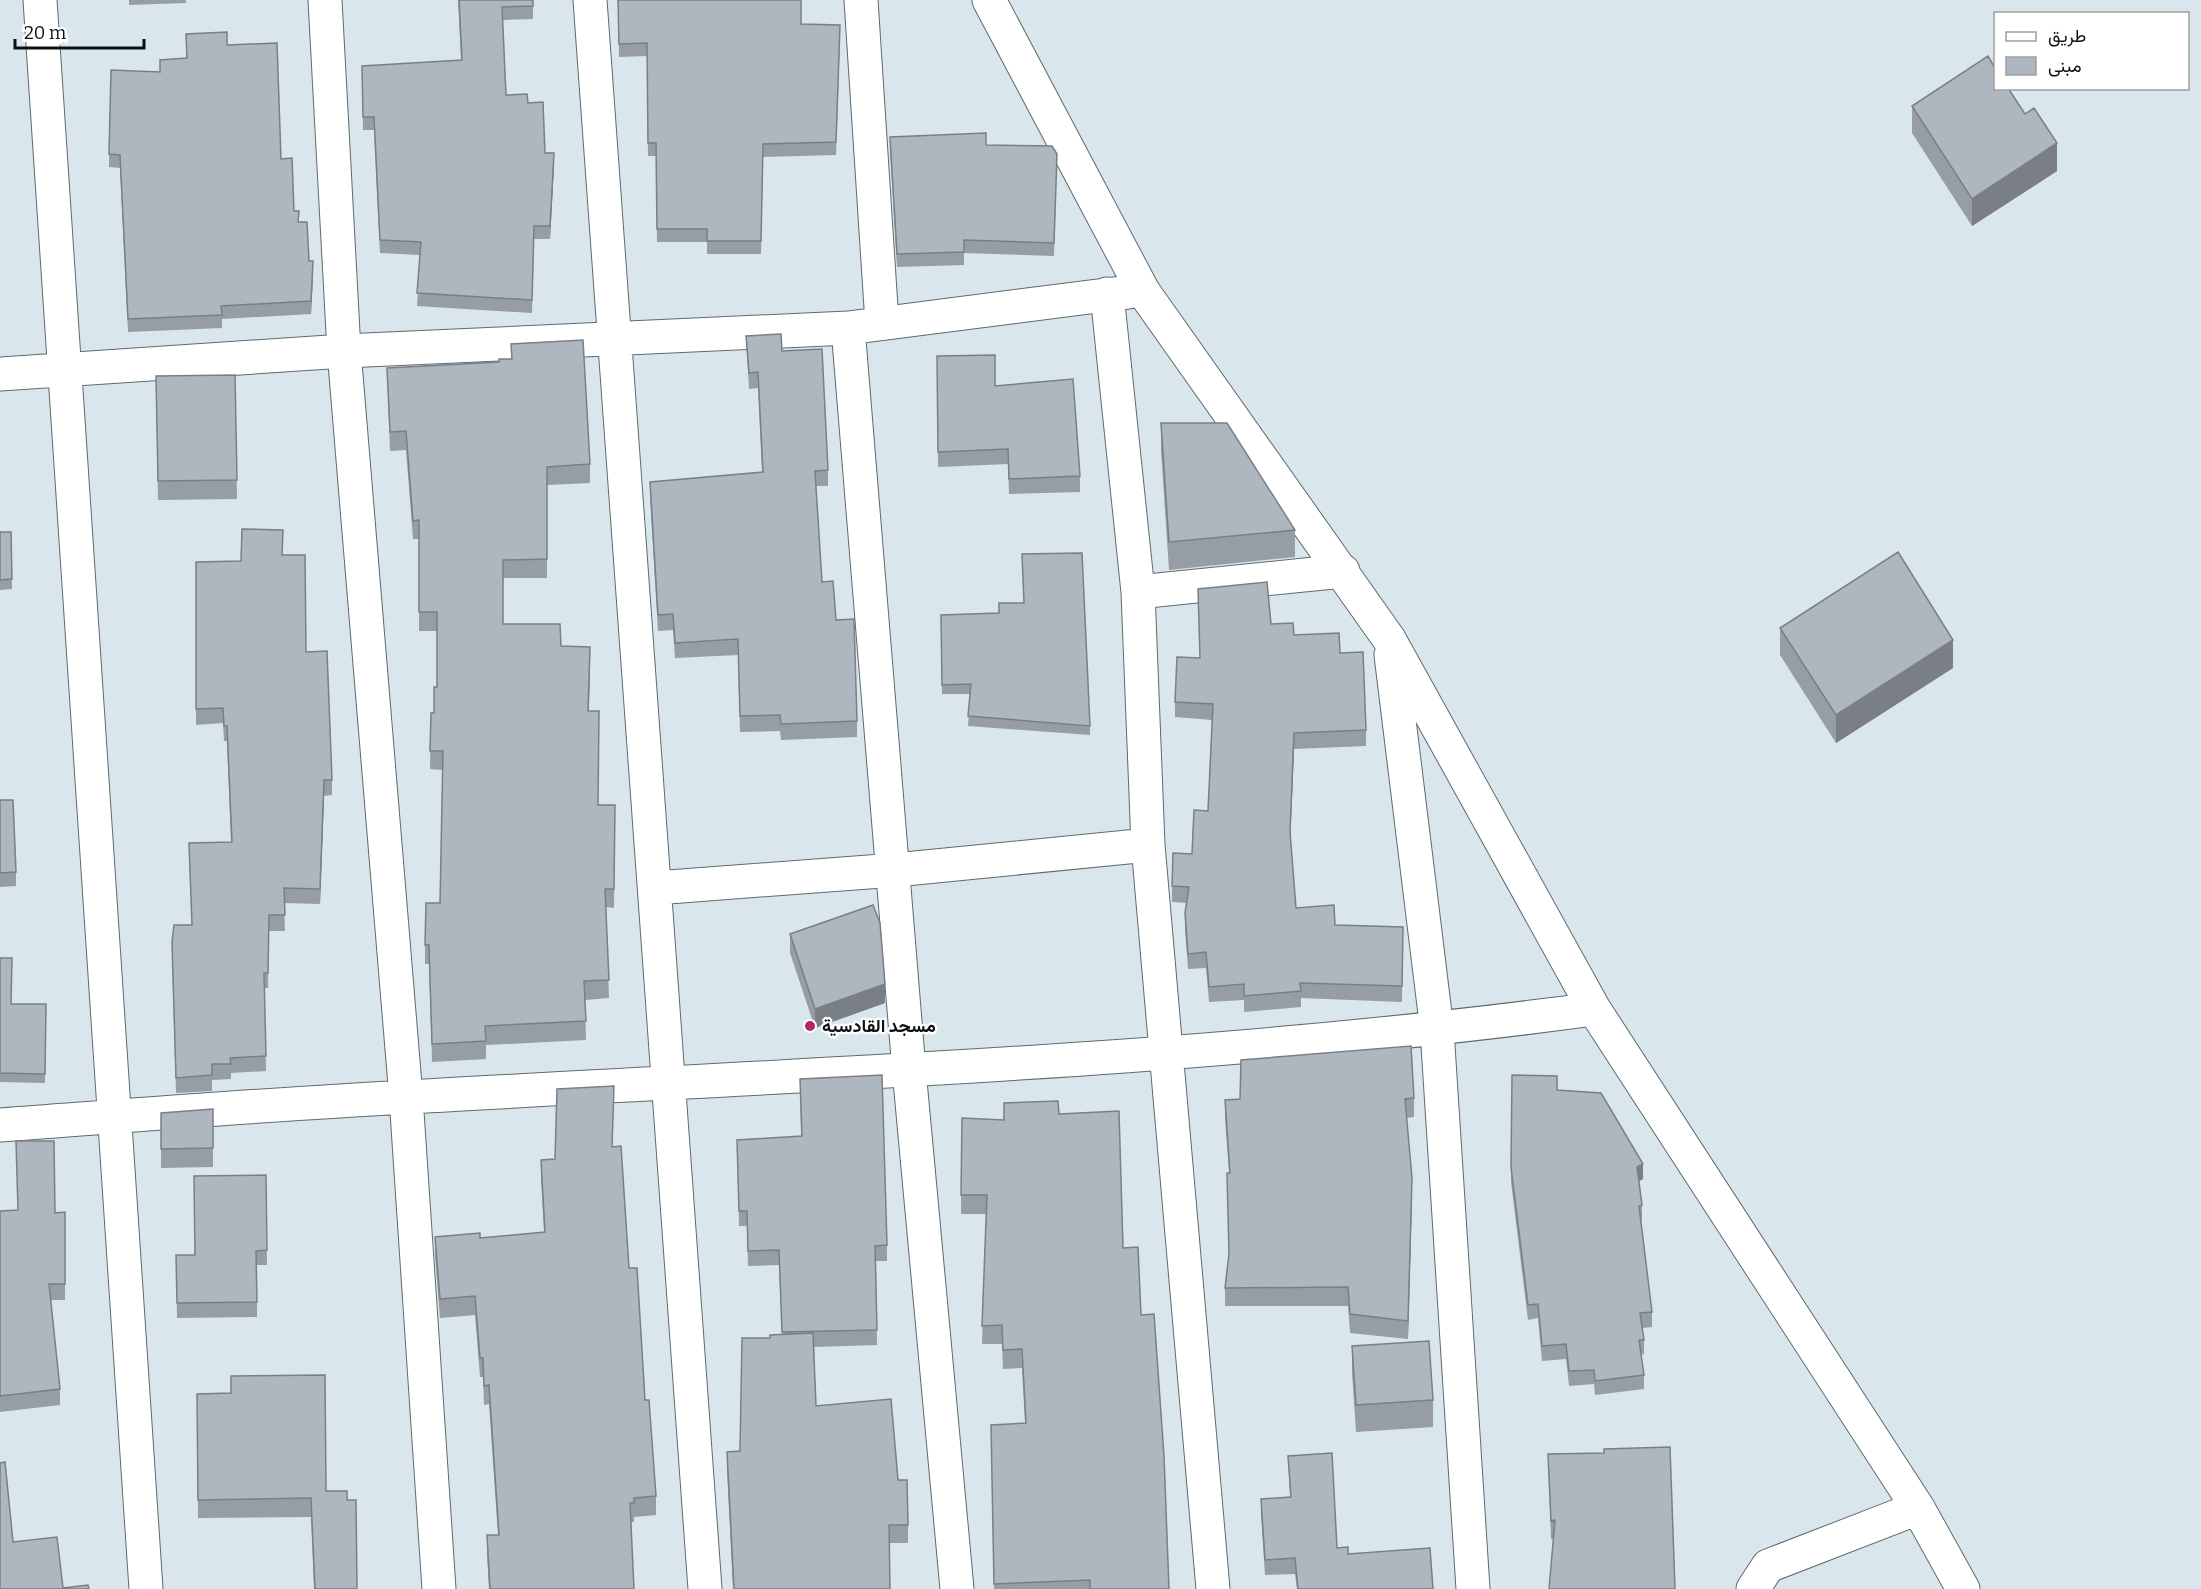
<svg xmlns="http://www.w3.org/2000/svg" width="2201" height="1589" viewBox="0 0 2201 1589" font-family="Bitter,Vazirmatn,serif">
	<rect width="100%" height="100%" fill="#d9e6ec"/>
	<g fill="none" stroke-linecap="round" stroke-linejoin="round">
		<!-- minor casing -->
		<g stroke="#5f6a6f" stroke-width="35">
			<path id="minor" d="M40,0l106,1589
				M325,0l19,351 62,746 33,492
				M590,0l115,1589
				M861,0l21,323
				M989,0l154,291 246,348 205,370 324,499 45,81
				M1107,294l31,298 10,253 65,744
				M848,328l61,742 48,519
				M0,374l344,-23 504,-23 281,-36
				M1138,592l205,-21
				M1391,655l46,375 36,559
				M655,888l240,-18 253,-25
				M0,1125c136,-10 272,-21 409,-28 395,-23 792,-35 1185,-88
				M1753,1589l15,-23 150,-58"/>
		</g>
		<!-- minor -->
		<use href="#minor" stroke="#fff" stroke-width="33"/>
	</g>
	<!-- wall -->
	<path fill="#969da5" d="M129,0h57v3l-57,2z
		M458,0h75v19l-30,1 3,75 22,8 17,50 9,13 -4,73h-16l-2,74 -115,-7 3,-51 -40,-2 -6,-123h-11l-1,-64 99,-6z
		M618,0l183,24 39,14 -4,117 -73,2 -2,97h-54v-12h-50l-1,-86h-8l-1,-100 -28,1z
		M186,34l41,11 54,114 13,52 4,11 15,52 -2,40 -89,5v9l-94,4 -8,-164 -11,-1v-13l51,-82 26,-14z
		M1912,106l145,65 -85,55 -60,-93z
		M890,137l96,8 71,9 -3,102 -90,-3v12l-67,2 -7,-116z
		M746,336l36,15 46,119v16h-12l6,96 14,38 21,101v16l-76,3 -1,-9 -40,1 -2,-77 -63,3 -2,-28 -15,1 -8,-133v-16l112,-10 -4,-84 -9,1z
		M511,344l79,120v19l-43,2v93h-44v46l58,22 29,20 -1,45 9,94h17l-1,103 -8,-1 3,91 -24,2 1,40 -100,5v14l-54,3 -3,-98h-4v-19l15,-42 3,-133 -13,-1 1,-56h3l3,-26v-56h-18v-92h-6l-7,-89 -16,1 -3,-83 112,-6 12,-3z
		M937,356l58,30 85,90v16l-71,2 -1,-30 -70,3z
		M235,375l2,124 -79,1 -2,-124z
		M1161,423l134,107v27l-126,13 -8,-119z
		M0,532h11l1,57 -12,1z
		M283,555l23,97 26,128v15l-8,1 -4,108 -36,-1 1,28h-16l-1,57h-4l2,83 -35,2v6l-19,1v11l-36,2 -4,-136 20,-32 -3,-82 42,-1 -4,-101h-3l-1,-18 -27,2v-163l45,-1z
		M1198,589l96,46 46,18 26,77v16l-72,3 -4,89 6,70 39,17 68,18 -1,59 -101,-4v9l-57,5v-12l-35,2 -3,-34 -18,1 -3,-40v-16l2,-10 -15,-1v-16l20,-32 16,-43 4,-91 -37,-3v-15l25,-44z
		M941,615l149,111v9l-122,-9 2,-32h-28z
		M1780,628l173,40 -117,75 -56,-88z
		M0,800l16,72v14l-16,1z
		M790,934l95,69 -70,25 -25,-75z
		M0,958l11,46h35l-1,79 -45,-1z
		M1512,1075l45,15 86,89 -4,2 3,24v15h-1l11,92v15l-10,1 2,12v14l-3,1 3,20v14l-49,6 -1,-11 -25,2 -3,-27 -24,2 -4,-43 -10,2 -17,-138z
		M800,1079l87,166v16h-11l1,84 -63,2 2,59 82,74 10,45v18h-19l1,46h-157l-6,-119v-18l13,-1 30,-113 12,-4 -3,-69 -31,1 -1,-40h-8l-2,-86 64,-4z
		M1414,1098v19l-8,1 6,79 -4,142 -58,-6 -2,-27h-123v-18l4,-31 -2,-84h2l-4,-55v-18z
		M213,1109v58l-52,1v-55z
		M1059,1114l64,134 18,67 28,274h-175l-3,-145 34,-21 -3,-55 -19,1 -1,-25h-20l4,-130h-25v-19l43,-75z
		M613,1147l32,253 11,96v19l-22,2v5h-3l3,67h-145l-2,-34v-20h11l-9,-131 -5,1 -1,-28h-3l-5,-62 -35,3 -5,-62v-19l45,1 64,-6 -3,-53v-19l14,-1z
		M266,1175l1,90h-10v52l-80,1 -1,-63h19z
		M0,1211l65,1v88h-14l9,89v16l-60,7z
		M1352,1346l81,54v27l-77,5 -4,-59z
		M197,1394l129,97 21,9 10,89h-43l-3,-72 -113,1z
		M1548,1454l127,135 -122,-50h-2z
		M1288,1456l49,92 11,6 85,35h-136l-2,-15 -30,1 -4,-61v-15l29,-2z"/>
	<!-- shaded-wall -->
	<path fill="#7a7f86" d="M2057,143v28l-85,55v-27z
		M554,153v13l-4,73v-13z
		M313,261v13l-2,40v-13z
		M1953,640v28l-117,75v-28z
		M590,647v19l-2,64v-19z
		M1294,733v16l-4,98v-15z
		M324,780v16l-4,108v-15z
		M885,984v19l-70,25v-19z
		M1643,1164v15l-6,3v-15z
		M1412,1178v19l-4,142v-18z"/>
	<!-- building -->
	<path fill="#aeb6c0" stroke="#7a7f86" stroke-width="1.5" d="M459,0h74v6l-31,1 4,88 21,-1 1,9 15,-1 2,51h9l-4,73h-16l-2,74 -115,-7 4,-51 -41,-2 -6,-123h-11l-1,-51 100,-6z
		M618,0h183v24l39,1 -4,117 -73,2 -2,97h-54v-12h-50l-1,-86h-8l-1,-100 -28,1z
		M227,32v13l50,-2 4,116 11,-1 2,53h5l-1,11h9l2,39h4l-2,40 -90,5 1,9 -94,4 -8,-164 -11,-1 2,-84 49,2v-12l27,-2 -1,-24z
		M1988,56l7,12v20h13l17,26 9,-6 23,35 -85,56 -60,-93z
		M986,133v12l66,1 5,8 -3,89 -90,-3v12l-67,2 -7,-117z
		M781,334l1,17 40,-2 6,121 -13,1 7,111 11,-1 3,39 18,-1 3,102 -76,3 -1,-9 -40,1 -2,-77 -63,4 -2,-29 -15,1 -8,-133 113,-10 -5,-100 -9,1 -3,-37z
		M583,340l7,124 -43,3v92l-44,1v64h57l1,22 29,1 -2,64h11l-1,94h17l-1,84h-9l4,91 -25,1 2,40 -101,5 1,15 -54,3 -3,-99h-4l1,-42h14l3,-152h-13l1,-38h3v-26h3v-75h-18v-92l-6,1 -7,-90 -16,1 -3,-64 112,-6v-3h13l-1,-15z
		M995,355v31l78,-7 7,97 -71,3 -1,-30 -70,3 -1,-96z
		M235,375l2,105 -79,1 -2,-105z
		M1161,423h66l68,107 -126,12z
		M242,529l41,1 -1,25h23l1,97 21,-1 5,129h-8l-4,109 -36,-1 1,27h-16l-1,58h-4l2,83 -36,2 1,6h-19v11l-36,3 -4,-136 2,-17h18l-3,-82 43,-1 -5,-116h-3l-1,-18 -27,1v-147l45,-1z
		M0,532h11l1,47 -12,1z
		M1898,552l55,88 -117,75 -56,-87z
		M1082,553l8,173 -122,-10 3,-32 -29,1 -1,-70 58,-2v-10h25l-2,-49z
		M1267,582l4,42 22,-1 1,12 45,-2 1,20 23,-1 3,78 -72,3 -4,99 6,76 38,-3 1,20 68,2 -1,59 -102,-3 1,8 -57,5v-12l-35,3 -3,-35 -18,2 -3,-41 4,-26 -17,-1 1,-33 19,1 2,-44 14,1 5,-107 -38,-2 2,-45 23,1 -2,-69z
		M0,800h13l3,72 -16,1z
		M873,905l7,18 5,61 -70,25 -25,-75z
		M0,958h12l-1,46h35l-1,70 -45,-1z
		M1411,1046l3,52 -9,1 7,79 -4,143 -58,-7 -2,-27 -123,1 4,-34 -2,-81h3l-5,-73 15,-1 1,-39z
		M882,1075l5,170 -12,1 2,84 -95,2 -3,-82 -31,1 -1,-40h-8l-2,-71 65,-4 -2,-57z
		M1512,1075l45,1v14l44,3 42,71 -6,3 5,38 -3,1 13,106 -12,1 4,27h-5l5,35 -49,6 -1,-11 -25,1 -3,-27 -24,2 -4,-42 -10,1 -17,-138z
		M614,1086l-2,61 9,-1 8,122h8l8,132h4l7,96 -22,2v5h-4l4,86h-144l-3,-54h12l-10,-150 -5,1 -1,-28h-3l-5,-62 -35,3 -5,-62 45,-4v5l65,-6 -4,-72 14,-1 2,-70z
		M1058,1101l1,13 60,-3 4,137 15,-1 3,68 13,-1 10,142 5,133h-79v-9l-96,4 -3,-159 35,-2 -4,-74 -19,1 -1,-25 -20,1 5,-131h-26l1,-77 42,2v-17z
		M213,1109v39l-52,1v-36z
		M16,1141h38l1,72 10,-1v72h-16l11,105 -60,7v-185l18,-1z
		M266,1175l1,75 -11,1 1,51 -80,1 -1,-48h19l-1,-79z
		M813,1333l3,73 75,-7 7,81h9l1,45h-19l1,64h-156l-7,-137 13,-1 2,-113h28v-3z
		M1429,1341l4,59 -77,5 -4,-59z
		M325,1375l1,116h21v9h9l1,89h-42l-4,-91 -113,2 -1,-106 34,-1v-17z
		M1670,1447l5,142h-126l6,-69 -4,1 -3,-67 56,-1v-4z
		M1332,1453l5,95 11,-1v7l82,-6 3,41h-135l-3,-31 -30,2 -4,-61 30,-2 -3,-41z
		M5,1462l8,80 44,-5 6,51 25,-3 1,4h-89v-126z"/>
	<!-- markers -->
	<circle fill="#b12663" stroke="#fff" stroke-width="2" cx="810" cy="1026" r="6"/>
	<g text-anchor="middle" dominant-baseline="central" stroke-width="4.5" stroke-linejoin="round" paint-order="stroke">
		<!-- poi labels -->
		<g font-size="18" font-weight="bold" fill="#0d1113" stroke="#fff" text-anchor="start">
			<text x="822" y="1026">مسجد القادسية</text>
		</g>
	</g>
	<!-- legend -->
	<rect x="1994" y="12" width="195" height="78" fill="#ffffff" stroke="#9ea0a1" stroke-width="1.5"/>
	<rect x="2006" y="32" width="30" height="9" fill="#ffffff" stroke="#9ea0a1" stroke-width="1.5"/>
	<text x="2048" y="42" font-size="18" fill="#0d1113">طريق</text>
	<rect x="2006" y="57" width="30" height="18" fill="#aeb6c0" stroke="#9ea0a1" stroke-width="1.5"/>
	<text x="2048" y="72" font-size="18" fill="#0d1113">مبنى</text>
	<!-- scale -->
	<path d="M15 39v9h129v-9" fill="none" stroke="#0d1113" stroke-width="3"/>
	<text x="24" y="39" font-size="18" fill="#0d1113" stroke="#ffffff" stroke-width="4.5" paint-order="stroke">20 m</text>
</svg>
